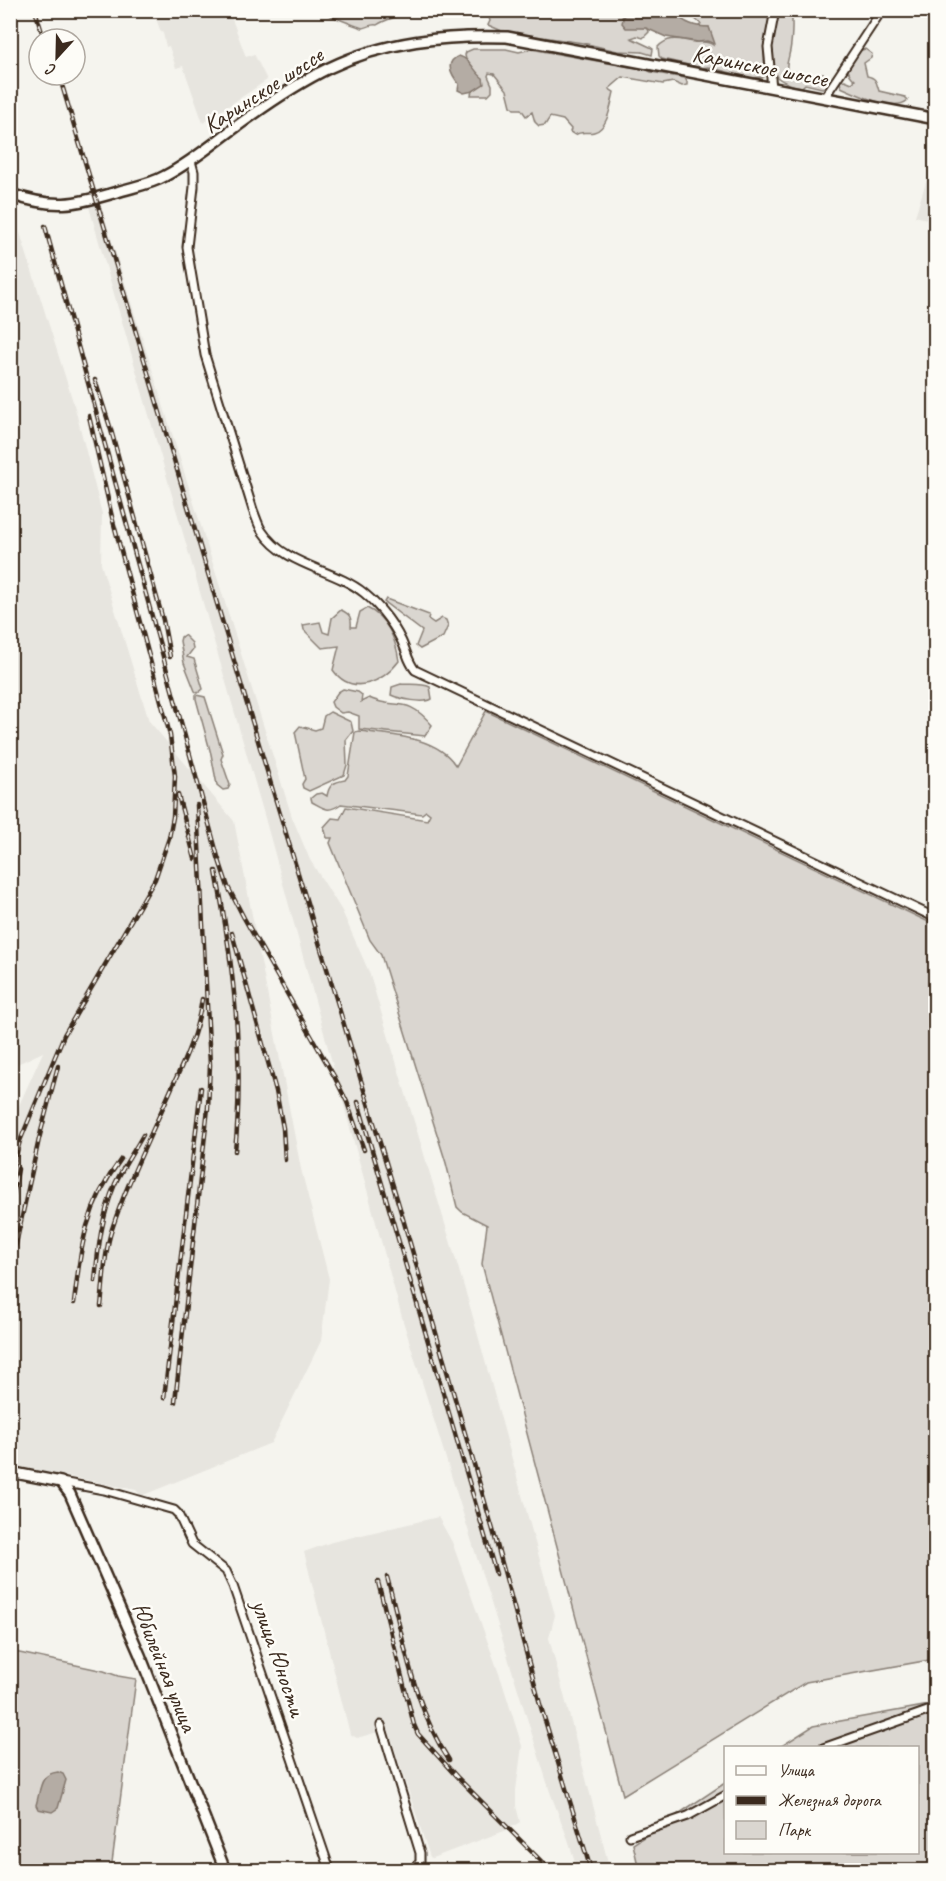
<svg xmlns="http://www.w3.org/2000/svg" width="946" height="1881" viewBox="0 0 946 1881" font-family="Caveat,sans-serif">
	<rect width="100%" height="100%" fill="#f5f4ee"/>
	<filter id="ink" filterUnits="userSpaceOnUse"><feTurbulence type="fractalNoise" baseFrequency=".0167" numOctaves="2"/><feDisplacementMap in="SourceGraphic" scale="12" xChannelSelector="R" yChannelSelector="G"/><feConvolveMatrix kernelMatrix="1 2 1 2 8 2 1 2 1" color-interpolation-filters="sRGB"/></filter>
	<g filter="url(#ink)">
		<!-- built -->
		<path fill="#e7e5df" d="M153,11h98l-19,8 14,38 8,-3 13,26 -64,43 -20,-57 -7,2 -7,-22 -3,1 -3,-14 -2,-1z
			M935,155l1,66h-1l-20,-5z
			M100,203l192,614 18,43 32,51 27,61 102,338 84,305 -6,23 61,232h-33l-8,-28 -19,-50 -147,-471 -138,-503 -176,-611z
			M11,217l5,3 59,188 27,106 -1,50 48,157 85,100 67,348 28,110 -8,62 -50,102 -130,53 -5,-6 -125,-25v-342l32,-71 -32,15z
			M438,1517l14,25 50,140 20,64 -6,44v16l4,16 -13,8 -75,28 -2,-1 -42,-128 -31,9 -7,-4 -46,-182 28,-10z"/>
		<!-- green -->
		<path fill="#dad6d0" stroke="#8a8077" stroke-width="1.5" d="M504,10l120,1 -2,7 14,9 12,1 1,4 -6,6 -6,-2 -6,2 19,9 3,2 -1,6 -10,-3 -25,-1 -34,-8 -81,-12 -14,-6 2,-4 -2,-7 3,-3 8,1z
			M320,11l88,-1v1c-10,7 -21,7 -31,14 -7,-1 -8,2 -14,3 -3,0 -39,-15 -43,-17z
			M684,11h87l-7,41 1,21 -2,4 -12,1 -43,-11 -6,1 -40,-9 -3,-3 -1,-9c11,-12 22,-7 36,-5 8,1 12,-2 19,3l-4,-18h-11l3,-3 -7,-6v-4z
			M783,11h8c2,10 1,33 -2,44 -1,6 -3,9 -2,15l26,7 10,-4 5,5v9l-6,1 -17,-4 -3,3c-11,-1 -21,-6 -29,-13 -3,-17 -2,-50 10,-63z
			M473,49h33l13,3 12,-3 99,18 13,1 8,4 34,6 2,4v3l-5,1 -9,-4 -10,2 -40,-7 -14,12 5,3c-3,12 -6,37 -20,40 -7,2 -12,-2 -19,3l-5,-3 1,-3 -8,-9 -13,-3 -5,8 -6,1 -4,-4 -3,-10 -6,4 -5,-7h-7l-3,-3 -4,-16 -13,-16 -5,-1 -1,3 4,9v6l-4,4h-17l1,-5 -7,-35 1,-3z
			M865,49l7,5 -1,4 -7,5 3,13c10,2 9,6 12,15l26,6 3,3c-14,13 -51,-6 -67,-13l-1,-6 5,-1 7,3 3,-3c-12,-10 -6,-17 1,-28z
			M386,599l43,16 -1,4 6,4 8,-5 4,2 2,6 -5,11 -23,12 -4,-3 6,-15 -38,-29z
			M367,608c20,9 29,32 32,53 -16,21 -47,36 -66,9l6,-24 -17,2 -18,-18 -1,-5 17,-3 3,10 6,2 3,-16 9,-8c9,4 11,8 10,17h5l4,-15z
			M184,635l8,8 1,6 -6,8 7,2 9,30 -5,4 -3,-2 -11,-28 -4,-22 1,-4z
			M401,684c9,1 21,-1 29,3l2,12c-8,5 -32,0 -41,-4l1,-8z
			M343,689l15,3 4,3 -1,7 8,-4c29,13 36,-4 63,27l-7,11 -66,-7v-13l-11,-4 -7,1 -8,-6 -2,-5 7,-10z
			M196,695l9,2 18,57 -2,5 9,26 -2,4 -5,1 -6,-5 -6,-31 -15,-55z
			M486,711l449,214v734l-129,23 -183,113 -141,-531 5,-39 -25,-13 -5,-5 -11,-44 -65,-208 -11,-15 -40,-97 2,-5h-5l-3,-11 8,-9 8,1 6,-12 81,13 3,-6 -4,-3 -4,3 -81,-10c-13,9 -16,5 -29,-2l-1,-4 5,-4 6,-1 5,3c2,-12 7,-14 18,-16l3,-4 7,-44 4,-1c32,4 78,5 97,35z
			M330,712l21,10 2,9 -7,9 1,25 -3,10 -35,16 -6,-3 -1,-4 3,-5 -10,-47 5,-6 15,4 6,-2 3,-12z
			M10,1651l94,20 14,5 18,3 -25,191h-100z
			M935,1704v166h-296l-6,-26 92,-61 1,69h192v-104l-138,-1 33,-21z"/>
		<!-- water -->
		<path fill="#b4aca4" stroke="#84786e" stroke-width="1.5" d="M625,11h21l3,4 8,-3 14,4 5,-2c8,9 21,13 33,13l6,17 -8,-3 -9,1 -32,-5 -20,-9h-20l-4,-5z
			M459,56c12,3 15,16 24,22l1,6 -11,7 -9,2 -6,-3 1,-6c-8,-10 -15,-22 0,-28z
			M58,1772l5,2 3,6 -8,28 -6,4 -14,-3 -2,-4c5,-16 3,-31 22,-33z"/>
		<g fill="none" stroke-linecap="round" stroke-linejoin="round">
			<!-- street casing -->
			<g stroke="#3b2a1e" stroke-width="11">
				<path id="street" d="M772,88l-4,-41 7,-37
					M824,98l58,-88
					M191,161l3,11v15l-7,60 18,108 48,155c3,7 5,15 9,21 24,36 71,37 102,62 17,14 33,35 41,56 3,8 4,13 10,21l521,248
					M61,1482l43,8 70,20 4,4 14,30 34,27 7,15 97,284
					M381,1725l39,128v9l-7,8
					M823,1748l113,-40
					M630,1836l58,-20 38,-21"/>
			</g>
			<!-- secondary casing -->
			<g stroke="#3b2a1e" stroke-width="14">
				<path id="secondary" d="M10,194c44,15 64,11 107,-2 16,-5 34,-8 48,-16 31,-16 57,-40 86,-60 24,-17 51,-35 78,-48 56,-27 116,-33 178,-31l429,82
					M10,1472l51,10 9,12 70,161 85,215"/>
			</g>
			<!-- street -->
			<use href="#street" stroke="#fdfcf7" stroke-width="7"/>
			<!-- secondary -->
			<use href="#secondary" stroke="#fdfcf7" stroke-width="9"/>
			<!-- rail casing -->
			<g stroke="#3b2a1e" stroke-width="4.5">
				<path id="rail" d="M35,10l9,29
					M59,75l214,716 128,421 92,318 47,174 51,166
					M45,226l173,631 10,30 16,31 90,158 13,26 17,48
					M95,380l16,50 52,190 7,37
					M178,795l17,64
					M216,871c17,92 29,187 19,280
					M232,933l44,158 7,37 2,32
					M358,1102l138,472
					M10,1177l10,-36 44,-106 91,-156 14,-41 4,-21 2,-41 -5,-41 -58,-218 -23,-101
					M10,1210l8,-41
					M14,1253l25,-114 19,-73
					M95,1281c3,-33 7,-66 20,-97 8,-17 19,-33 28,-49
					M74,1303c7,-57 11,-96 47,-144
					M101,1306c3,-25 3,-53 11,-77 16,-49 40,-96 61,-144 13,-28 25,-55 29,-86
					M164,1398l37,-310
					M175,1402l33,-294 2,-43 -13,-260
					M387,1577c17,62 26,129 62,183
					M378,1582l36,143 4,9 39,43 93,93"/>
			</g>
			<!-- rail -->
			<use href="#rail" stroke="#fdfcf7" stroke-width="2" stroke-dasharray="7" stroke-linecap="butt"/>
		</g>
	</g>
	<g text-anchor="middle" dominant-baseline="central" stroke-width="5" stroke-linejoin="round" paint-order="stroke">
		<!-- street labels -->
		<g font-size="24" fill="#3b2a1e" stroke="#fdfcf7">
			<text transform="translate(760 66) rotate(11)">Каринское шоссе</text>
			<text transform="translate(263 90) rotate(-33)">Каринское шоссе</text>
			<text transform="translate(279 1658) rotate(71)">улица Юности</text>
			<text transform="translate(165 1667) rotate(68)">Юбилейная улица</text>
		</g>
	</g>
	<!-- margin -->
	<rect width="946" height="1881" fill="none" stroke="#fdfcf7" stroke-width="36"/>
	<rect x="18" y="18" width="910" height="1845" fill="none" stroke="#3b2a1e" stroke-width="2" filter="url(#ink)"/>
	<!-- legend -->
	<rect x="724" y="1746" width="195" height="108" fill="#fdfcf7" stroke="#afa8a0" stroke-width="1.5"/>
	<rect x="736" y="1766" width="30" height="9" fill="#fdfcf7" stroke="#afa8a0" stroke-width="1.5"/>
	<text x="778" y="1776" font-size="18" fill="#3b2a1e">Улица</text>
	<rect x="736" y="1796" width="30" height="9" fill="#3b2a1e" stroke="#afa8a0" stroke-width="1.5"/>
	<text x="778" y="1806" font-size="18" fill="#3b2a1e">Железная дорога</text>
	<rect x="736" y="1821" width="30" height="18" fill="#dad6d0" stroke="#afa8a0" stroke-width="1.5"/>
	<text x="778" y="1836" font-size="18" fill="#3b2a1e">Парк</text>
	<!-- north arrow -->
	<g transform="translate(57 57) rotate(202)"><circle r="28" fill="#fdfcf7" stroke="#afa8a0" stroke-width="1.5"/>
	<path d="M0-4.5L10 22L0 15L-10 22Z" fill="#3b2a1e"/>
	<text y="-9" font-size="16" font-weight="bold" text-anchor="middle" fill="#3b2a1e">С</text>
	</g>
</svg>
